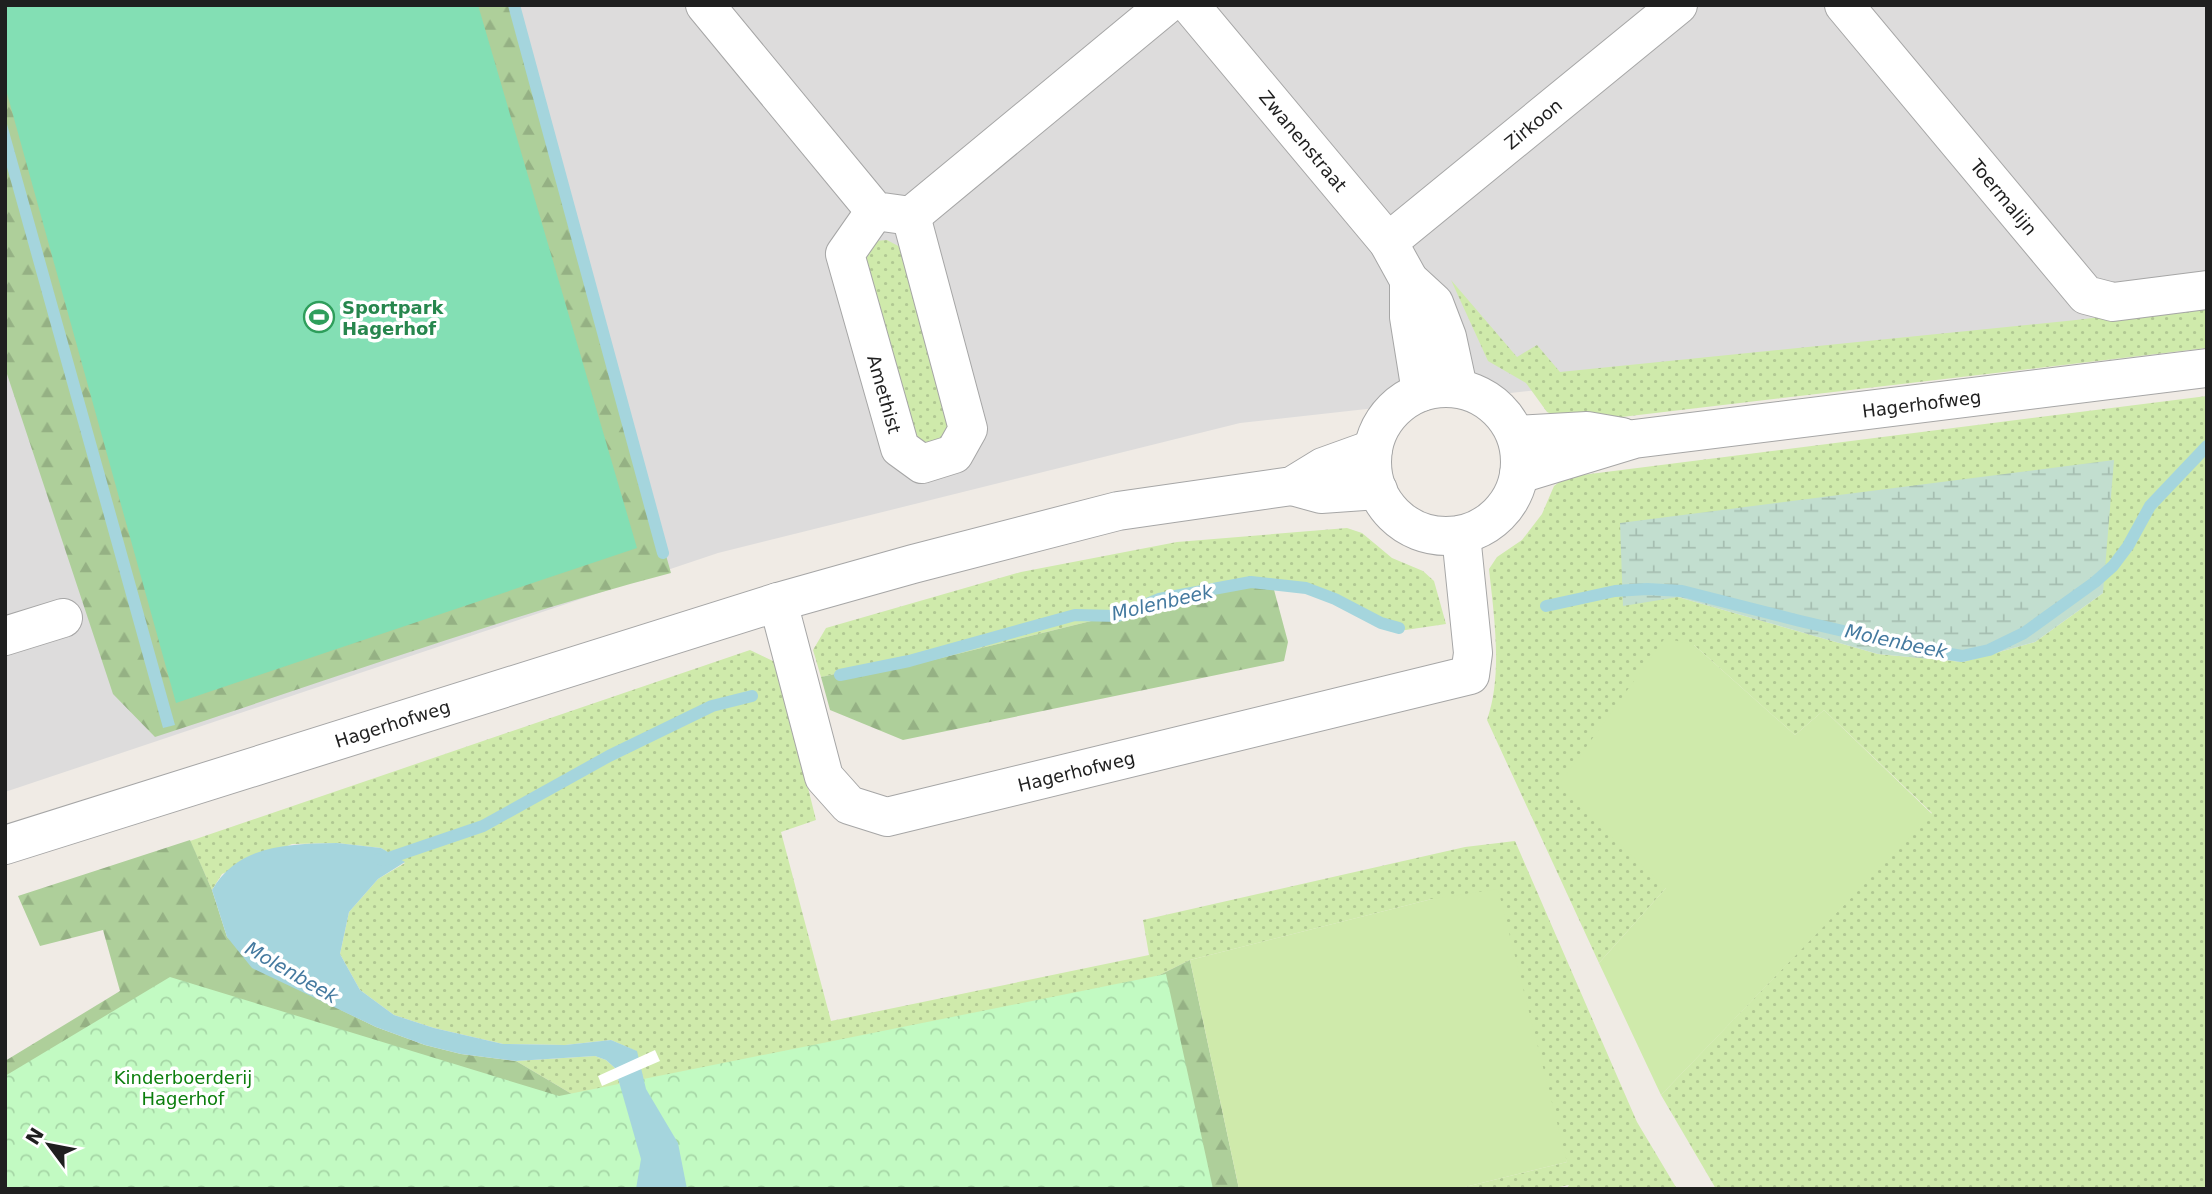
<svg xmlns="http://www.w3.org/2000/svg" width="2212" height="1194" viewBox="0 0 2212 1194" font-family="'DejaVu Sans',sans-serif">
	<defs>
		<pattern id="grass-dots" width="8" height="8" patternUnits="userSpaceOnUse" patternTransform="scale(1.75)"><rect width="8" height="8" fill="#cfeaab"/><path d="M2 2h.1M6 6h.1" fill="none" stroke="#b1c893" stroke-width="1.8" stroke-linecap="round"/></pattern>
		<pattern id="forest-firs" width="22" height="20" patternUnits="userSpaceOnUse" patternTransform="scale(1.75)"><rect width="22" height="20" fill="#aecf9a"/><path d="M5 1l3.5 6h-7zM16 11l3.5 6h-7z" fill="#95b184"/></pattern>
		<pattern id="wetland-marsh" width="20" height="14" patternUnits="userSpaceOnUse" patternTransform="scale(1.75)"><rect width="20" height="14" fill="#c2decf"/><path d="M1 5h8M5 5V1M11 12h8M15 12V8" fill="none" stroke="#a6beb1"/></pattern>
		<pattern id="park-crowns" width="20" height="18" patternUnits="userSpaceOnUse" patternTransform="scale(1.75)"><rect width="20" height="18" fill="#c2fac2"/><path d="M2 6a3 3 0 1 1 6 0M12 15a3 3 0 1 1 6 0" fill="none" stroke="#a6d6a6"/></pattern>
	</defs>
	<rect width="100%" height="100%" fill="#f0ebe5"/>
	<!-- residential -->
	<path fill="#dddcdc" d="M5,5h2202v311l-967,107 -522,130 -713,239z"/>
	<!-- grass -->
	<path fill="url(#grass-dots)" fill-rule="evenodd" d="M887,240l15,8 51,167 -10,30 -30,-1 -54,-189 16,-14z
		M1451,280l66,77 20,-12 23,27 516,-52 131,-16v44l-636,75 -24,-11 -21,-29 -38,-22z
		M2207,396v793h-491l-55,-94 271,-282 -108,-103 -29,25 -101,-90 -28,243 -67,75 -112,-243c16,-45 7,-104 2,-151l8,-12 25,-17 20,-26 12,-28 12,-9zM2103,593l-68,49 -72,20 -85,-8 -200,-57z
		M1347,528l15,5 30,25 31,13 11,10 12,43 -54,8 -36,-20 -67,-25 -48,-3 -349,86 -33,-1 -38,8 -8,-27 13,-22 195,-56 156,-30z
		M750,650l27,13 39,157 -35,12 50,189 318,-66 -6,-35 322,-73 50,-6 122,281 40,67h-111l3,-4 -20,4h-92l110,-27 -135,-263 -242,61 -81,40 -222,189 -242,-100 -9,-38 -25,-11 -46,5 -62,-1 -69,-16 -40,-13 -34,-25 -20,-36 9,-42 29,-33 27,-16 -24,-15 -44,-5 -45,1 -70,30 -10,16 -22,-49z
		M595,1056l11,4 9,8 26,91 -54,-56 -71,-42z"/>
	<!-- forest -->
	<path fill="url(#forest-firs)" d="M460,5h50l161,568c-174,46 -345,108 -516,164l-42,-43 -108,-326v-310z
		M1241,584l32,2 15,56 -4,19 -381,79 -73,-30 -9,-33 38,-8 33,1z
		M190,840l22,50 15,47 114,73 35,17 49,18 36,9 55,7 71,42 -407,86h-175v-128l115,-70 -17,-61 -63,16 -22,-50z
		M1190,960l49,229h-100l-30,-189z"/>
	<!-- wetland -->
	<path fill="url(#wetland-marsh)" d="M2114,460l-11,133 -68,49 -72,20 -85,-8 -200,-57 -55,9 -3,-83z"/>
	<!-- park -->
	<path fill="url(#park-crowns)" d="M1166,974l47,215h-1208v-113l165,-99 389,119z"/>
	<!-- garden -->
	<path fill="#cfeaab" d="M1665,638l29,7 101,90 29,-25 108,104 -271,281 -62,-132 67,-75 -108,-102z
		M1498,889l69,273 -110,27h-218l-49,-229 242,-61z"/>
	<!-- pitch -->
	<path fill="#83dfb4" d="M5,5h473l159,543 -461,155 -171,-617z"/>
	<!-- water -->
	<path fill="#a5d5dd" d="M5,117l170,608 -12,3 -158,-568z
		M337,843l44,5 24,14 -27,17 -29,33 -9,42 20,36 34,25 40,13 69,16 62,1 46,-5 26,11 9,38 32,54 9,46h-51l5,-30 -26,-91 -9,-8 -11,-4 -79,5 -55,-7 -36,-9 -49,-18 -124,-59 -25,-31 -15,-47c27,-46 77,-46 125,-47z"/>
	<!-- pier -->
	<path fill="#fff" d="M655,1050l5,11 -58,25 -4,-10z"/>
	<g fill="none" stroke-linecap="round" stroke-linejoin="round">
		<!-- stream -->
		<path stroke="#a5d5dd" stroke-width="12" d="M514,5l149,548
			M1546,606l69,-15 32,-2 35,2 118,30 121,28 41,7 27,-6 35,-17 71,-51 18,-16 15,-20 22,-40 57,-60
			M840,675l69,-14 166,-46 43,1 41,-17 92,-17 55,6 29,11 46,24 18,5
			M379,859l4,1 100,-34 126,-70 103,-50 40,-10"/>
		<!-- minor casing -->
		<g stroke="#a6a6a6" stroke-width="40">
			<g id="minor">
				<path d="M705,5l170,206 36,5 255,-211"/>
				<path id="s1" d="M1190,5l198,237 21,38 25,23 13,34 11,51"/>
				<path id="s2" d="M1844,5l242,290 27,7 94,-12"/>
				<path id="s3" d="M875,211l-30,43 55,194 22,16 32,-10 14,-25 -57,-213"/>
				<path id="s4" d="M1388,242l290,-237"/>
				<path d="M1409,280v37l12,75"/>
				<circle cx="1446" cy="462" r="74"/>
				<path d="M1516,435l71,-4 35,6"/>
				<path id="s5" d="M1519,474l115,-35 573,-71"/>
				<path d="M1292,486l29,8 57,-4"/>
				<path id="s6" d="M778,602l46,175 25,28 38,12 583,-142 3,-22 -12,-118"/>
				<path d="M5,636l58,-18"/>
				<path id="s7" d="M5,845l773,-243 135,-38 205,-53 174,-25 31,-19 50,-18"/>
			</g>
		</g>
		<!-- minor -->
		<use href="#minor" stroke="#fff" stroke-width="38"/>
	</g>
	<!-- icons -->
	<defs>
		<g id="stadium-ring" transform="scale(1.575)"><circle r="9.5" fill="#fff" stroke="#2e9e5b" stroke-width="1.5"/><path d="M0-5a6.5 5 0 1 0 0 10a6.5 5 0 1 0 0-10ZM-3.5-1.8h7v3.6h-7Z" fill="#2e9e5b"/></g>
	</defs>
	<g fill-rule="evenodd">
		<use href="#stadium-ring" x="319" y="317"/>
	</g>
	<g text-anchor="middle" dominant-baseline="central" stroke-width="7" stroke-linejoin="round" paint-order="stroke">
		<!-- street labels -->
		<g font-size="18" fill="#1f1f1f" stroke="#fff">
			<text stroke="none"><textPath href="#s4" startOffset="187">Zirkoon</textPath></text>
			<text stroke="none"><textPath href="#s1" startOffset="177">Zwanenstraat</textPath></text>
			<text stroke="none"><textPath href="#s2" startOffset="250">Toermalijn</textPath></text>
			<text stroke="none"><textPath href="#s3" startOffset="198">Amethist</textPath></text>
			<text stroke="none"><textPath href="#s5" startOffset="410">Hagerhofweg</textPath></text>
			<text stroke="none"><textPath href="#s7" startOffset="406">Hagerhofweg</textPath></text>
			<text stroke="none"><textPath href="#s6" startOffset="453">Hagerhofweg</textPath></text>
		</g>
		<!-- leisure labels -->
		<g font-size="18" font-weight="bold" fill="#27864d" stroke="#fff" text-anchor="start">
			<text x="342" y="307">Sportpark<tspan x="342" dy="21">Hagerhof</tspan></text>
		</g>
		<!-- park labels -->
		<g font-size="18" fill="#0b7e0c" stroke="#fff">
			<text x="183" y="1077">Kinderboerderij<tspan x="183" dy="21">Hagerhof</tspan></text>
		</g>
		<!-- water labels -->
		<g font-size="19" font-style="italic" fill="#44799f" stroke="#fff">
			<text transform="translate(1162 602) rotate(-13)">Molenbeek</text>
			<text transform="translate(1896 641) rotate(12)">Molenbeek</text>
			<text transform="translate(292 972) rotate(30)">Molenbeek</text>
		</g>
	</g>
	<!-- border -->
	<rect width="2212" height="1194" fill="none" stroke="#1f1f1f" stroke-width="14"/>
	<!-- north arrow -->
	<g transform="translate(49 1145) rotate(302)" stroke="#ffffff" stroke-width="5" paint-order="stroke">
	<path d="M0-5L12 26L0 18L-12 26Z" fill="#1f1f1f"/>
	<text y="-10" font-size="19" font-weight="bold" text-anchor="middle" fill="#1f1f1f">N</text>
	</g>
</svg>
